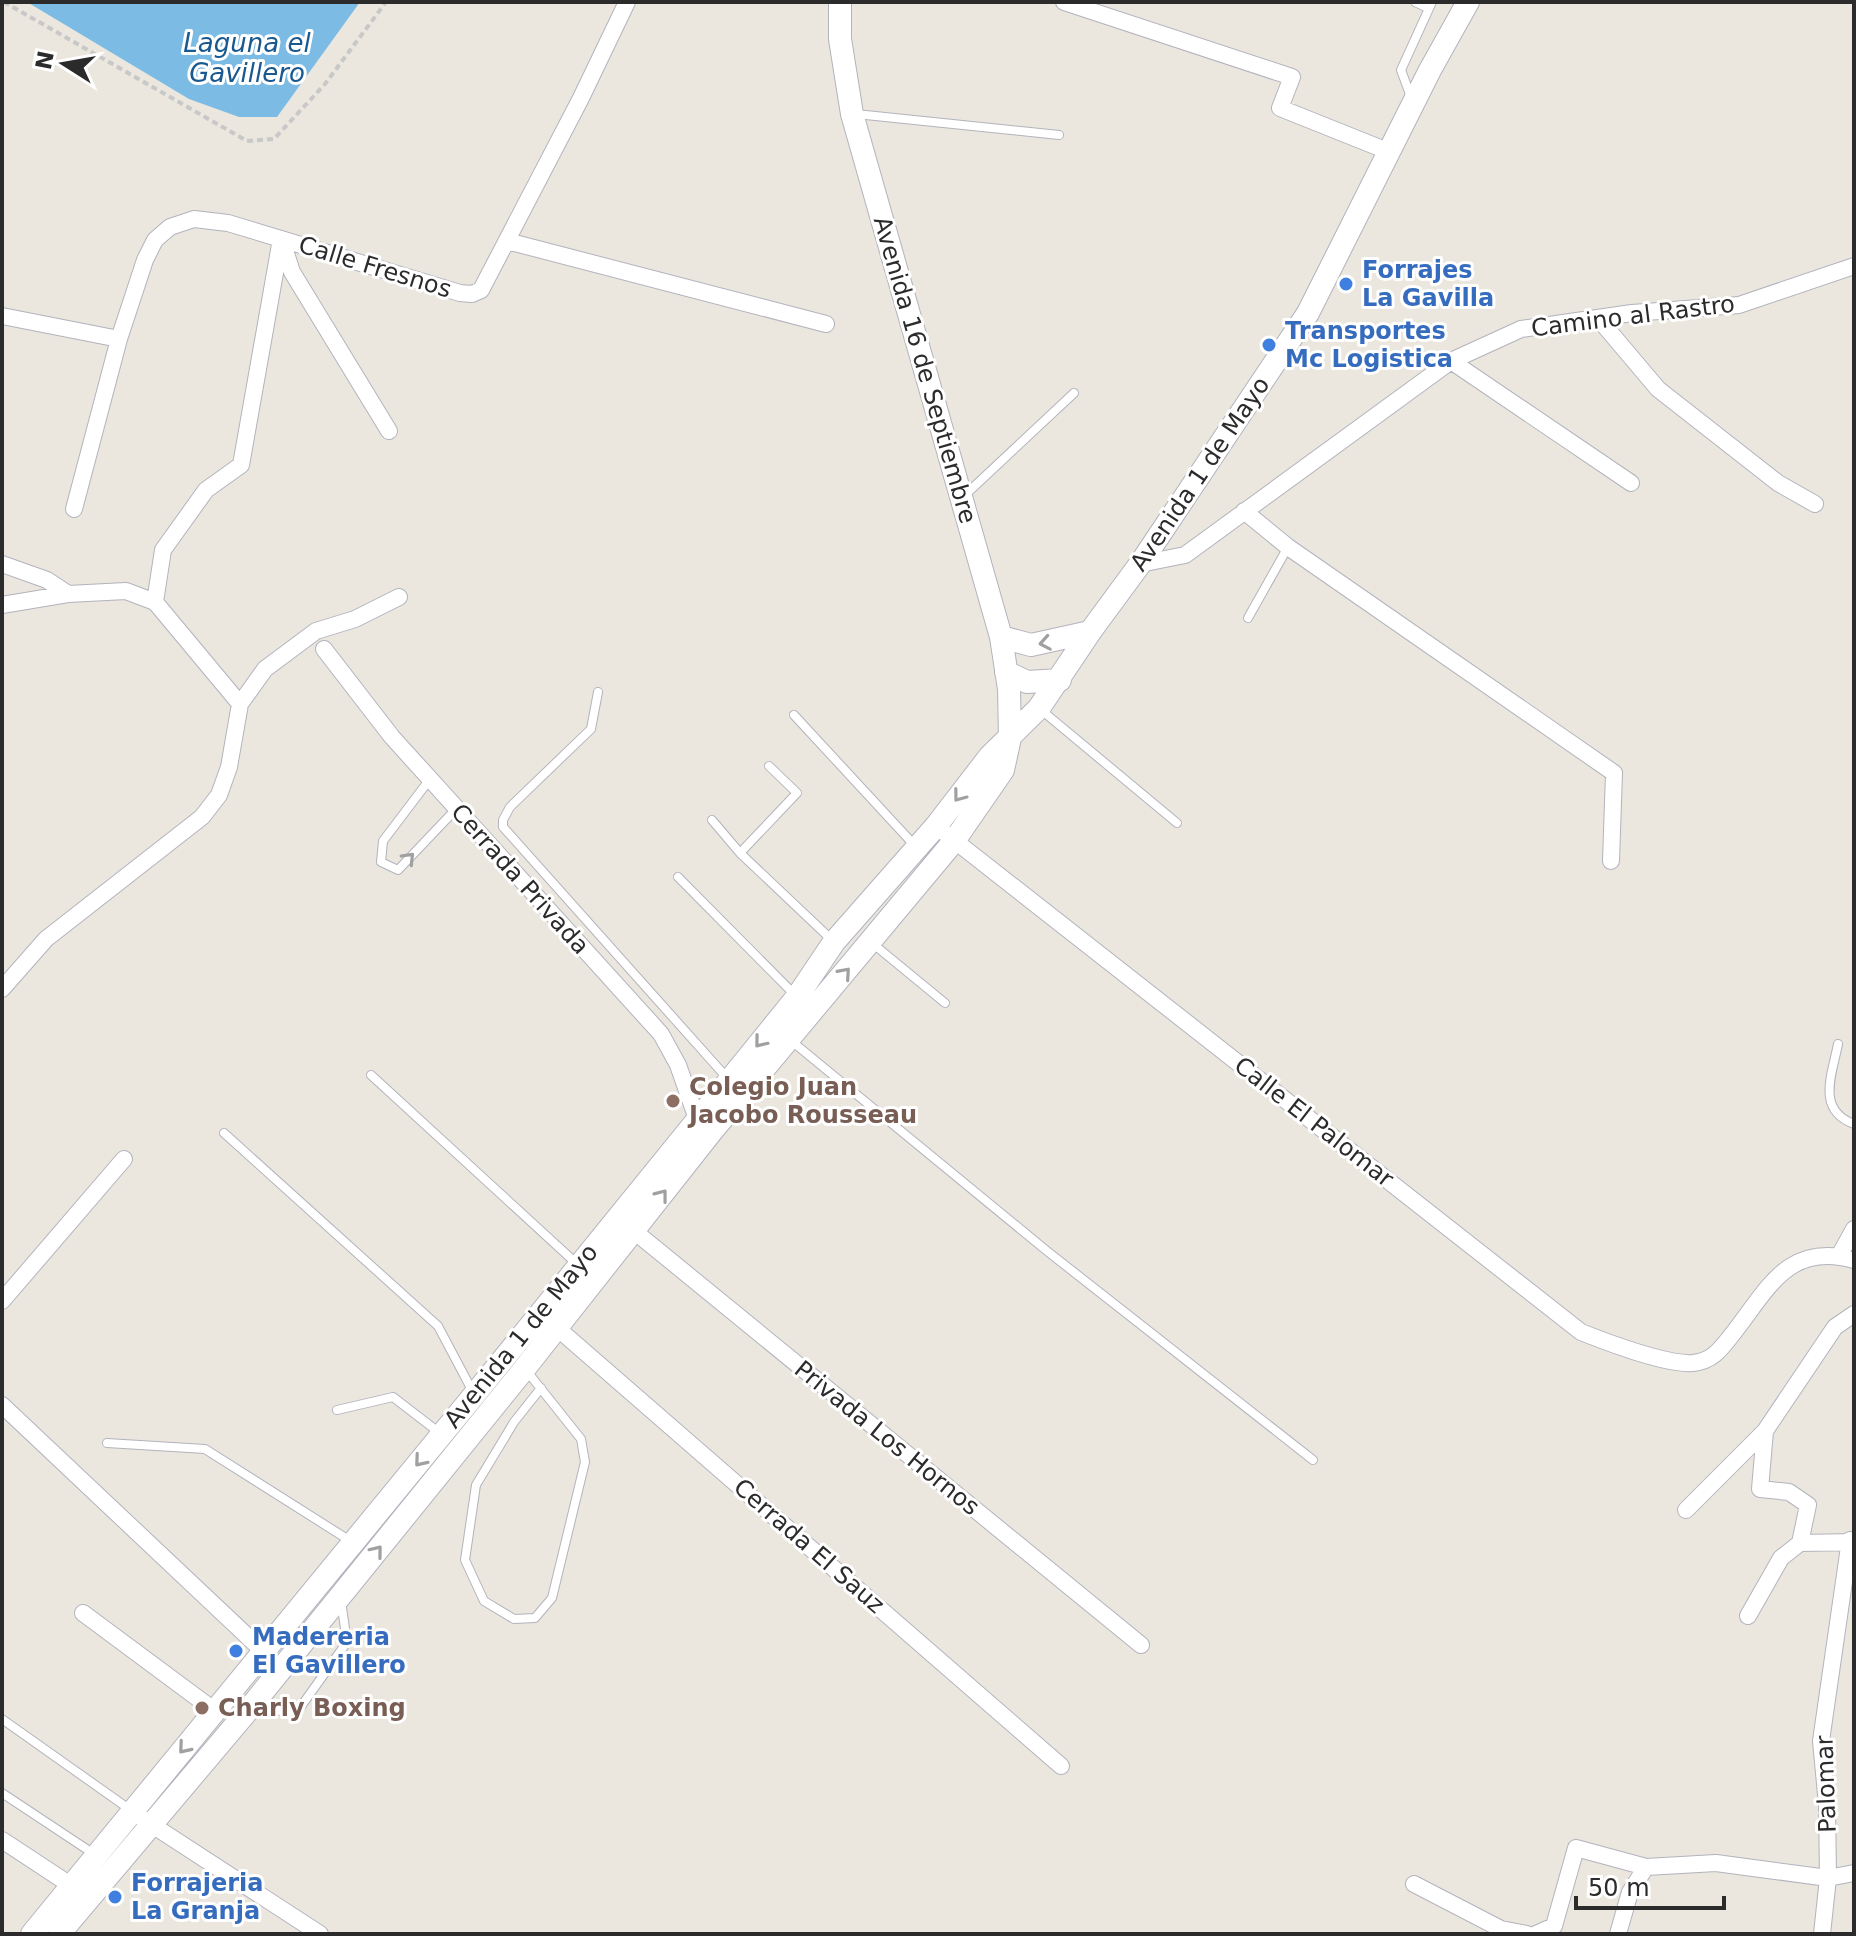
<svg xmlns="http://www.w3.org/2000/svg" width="1856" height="1936" viewBox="0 0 1856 1936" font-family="'DejaVu Sans',sans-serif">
	<rect width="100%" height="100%" fill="#ebe7de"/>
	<!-- water -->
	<path fill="#7bbbe4" d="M27,2h333l-83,115h-38l-50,-18z"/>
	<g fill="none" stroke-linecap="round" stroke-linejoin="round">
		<!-- lane casing -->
		<g stroke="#b2b3bd" stroke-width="10">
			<path id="lane" d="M1415,2l13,6
				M1411,97l-10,-27 31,-68
				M856,114l203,21
				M965,495l109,-102
				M1248,618l40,-71
				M598,692l-7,37 -81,78 -7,13v7l225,252
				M1040,709l137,114
				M794,715l123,133
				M430,779l-47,62 -2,21 17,8 59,-62
				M712,820l28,33 93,88
				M740,853l57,-60 -28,-27
				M678,877l118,119
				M872,943l73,60
				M789,1039l258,212 266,209
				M1838,1044c-6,31 -22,66 16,80
				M371,1075l206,189
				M224,1133l214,193 36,68
				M526,1370l55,69 4,23 -33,136 -17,20 -21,1 -30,-18 -19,-41 11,-75 38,-63 27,-34
				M337,1410l56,-13 48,37
				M107,1443l98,6 147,93
				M254,1709l43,3 50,-70 -6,-41
				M2,1719l130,92
				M2,1793l92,61"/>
		</g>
		<!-- street casing -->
		<g stroke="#b2b3bd" stroke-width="18">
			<path id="street" d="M1064,2l228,75 -12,31 110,44
				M282,241l10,31 97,159
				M507,241l319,83
				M2,316l117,23
				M1598,318l60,71 120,94 37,21
				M1451,361l180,122
				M74,509l45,-170 26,-79 10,-20 15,-13 24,-8 34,4 232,70 12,1 9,-4 100,-192 46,-96
				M1244,511l44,36 326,226 -3,88
				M2,564l45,16 21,14
				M1140,564l45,-9 266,-194 70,-32 111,-16 107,-8 115,-39
				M155,602l8,-52 43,-60 35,-25 40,-226
				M2,605l66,-11 58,-3 29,11 85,102
				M324,649l68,88 269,297 17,31 19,54
				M936,826l645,506c25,10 86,33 112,31 19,-2 27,-13 38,-27 36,-45 56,-95 123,-76
				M2,989l44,-50 156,-122 17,-22 10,-28 11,-63 25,-35 51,-38 39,-12 44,-22
				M634,1231l507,414
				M1839,1256l15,-27
				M2,1301l122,-142
				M556,1327l505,439
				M2,1405l262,247
				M1765,1431l-5,58 29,3 19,13 -8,38
				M1686,1510l79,-79 70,-104 19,-13
				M83,1613l132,98
				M1748,1616l33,-58 19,-15 54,-1
				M143,1819l177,115
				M2,1840l79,52
				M1414,1884l87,45 26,5
				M1536,1934l18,-8 22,-78 70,19
				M1618,1934l12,-42 16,-25 70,-4 112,15 26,-5
				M1822,1934l6,-56 -1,-73 -6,-64 29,-201"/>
		</g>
		<!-- secondary casing -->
		<g stroke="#b2b3bd" stroke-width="24">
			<path id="secondary" d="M1001,637l30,8 59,-13
				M1006,672l21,10 33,-2
				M32,1934l443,-540 322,-397 37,-55 102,-116 54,-70 49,-48 51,-76 50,-68 168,-251 122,-243 38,-68
				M59,1934l190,-225 276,-341 187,-237 242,-290 49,-71 7,-32 -1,-49 -8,-52 -149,-523 -12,-75v-37"/>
		</g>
		<!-- path -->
		<path stroke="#c8c8c8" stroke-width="4" stroke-dasharray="6 4" stroke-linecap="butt" d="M4,2l243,139 27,-2 51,-55 61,-82"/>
		<!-- lane -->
		<use href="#lane" stroke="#fff" stroke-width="8"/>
		<!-- street -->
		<use href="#street" stroke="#fff" stroke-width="16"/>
		<!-- secondary -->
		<use href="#secondary" stroke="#fff" stroke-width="22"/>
	</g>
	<!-- one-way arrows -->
	<defs><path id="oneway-chevron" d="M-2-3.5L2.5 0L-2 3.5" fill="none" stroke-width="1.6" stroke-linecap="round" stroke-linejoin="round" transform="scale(2)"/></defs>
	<g stroke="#a0a0a0">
		<use href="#oneway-chevron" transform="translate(1045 643) rotate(170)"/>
		<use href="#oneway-chevron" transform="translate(959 796) rotate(127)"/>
		<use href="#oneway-chevron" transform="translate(409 858) rotate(-46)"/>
		<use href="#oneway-chevron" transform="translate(845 973) rotate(-49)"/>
		<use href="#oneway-chevron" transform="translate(760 1042) rotate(129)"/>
		<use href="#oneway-chevron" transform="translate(662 1195) rotate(-52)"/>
		<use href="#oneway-chevron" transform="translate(420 1461) rotate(130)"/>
		<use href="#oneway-chevron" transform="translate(377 1551) rotate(-51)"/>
		<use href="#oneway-chevron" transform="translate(184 1748) rotate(130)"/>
	</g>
	<!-- markers -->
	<g fill="#3f7fe0" stroke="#fff" stroke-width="3">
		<circle cx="1346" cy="284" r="8"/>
		<circle cx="1269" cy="345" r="8"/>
		<circle cx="236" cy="1651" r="8"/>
		<circle cx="115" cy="1897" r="8"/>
	</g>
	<g fill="#8d6e63" stroke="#fff" stroke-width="3">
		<circle cx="673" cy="1101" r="8"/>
		<circle cx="202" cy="1708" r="8"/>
	</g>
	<g text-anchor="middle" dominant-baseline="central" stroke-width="6" stroke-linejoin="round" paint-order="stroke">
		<!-- street labels -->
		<g font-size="24" fill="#2b2b2b" stroke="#fff">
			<text transform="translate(375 267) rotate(17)">Calle Fresnos</text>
			<text transform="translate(1633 316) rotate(-7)">Camino al Rastro</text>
			<text transform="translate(925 370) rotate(74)">Avenida 16 de Septiembre</text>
			<text transform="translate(1200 474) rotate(-56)">Avenida 1 de Mayo</text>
			<text transform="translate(520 879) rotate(48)">Cerrada Privada</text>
			<text transform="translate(1314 1122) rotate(38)">Calle El Palomar</text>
			<text transform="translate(521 1336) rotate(-51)">Avenida 1 de Mayo</text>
			<text transform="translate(887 1438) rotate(39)">Privada Los Hornos</text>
			<text transform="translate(809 1546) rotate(41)">Cerrada El Sauz</text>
			<text transform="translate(1826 1784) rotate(-92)">Palomar</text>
		</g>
		<!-- shop labels -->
		<g font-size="24" font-weight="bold" fill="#366cbe" stroke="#fff" text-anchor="start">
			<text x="1362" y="270">Forrajes<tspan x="1362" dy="28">La Gavilla</tspan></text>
			<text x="1285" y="331">Transportes<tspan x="1285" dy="28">Mc Logistica</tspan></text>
			<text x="252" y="1637">Madereria<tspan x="252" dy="28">El Gavillero</tspan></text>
			<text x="131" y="1883">Forrajeria<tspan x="131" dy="28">La Granja</tspan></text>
		</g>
		<!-- education labels -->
		<g font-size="24" font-weight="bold" fill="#785e54" stroke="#fff" text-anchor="start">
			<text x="689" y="1087">Colegio Juan<tspan x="689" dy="28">Jacobo Rousseau</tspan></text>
			<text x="218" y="1708">Charly Boxing</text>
		</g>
		<!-- water labels -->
		<g font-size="26" font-style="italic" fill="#195990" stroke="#fff">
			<text x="247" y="43">Laguna el<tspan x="247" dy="30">Gavillero</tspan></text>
		</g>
	</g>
	<!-- border -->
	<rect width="1856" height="1936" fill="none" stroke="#2b2b2b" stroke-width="8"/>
	<!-- north arrow -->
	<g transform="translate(64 64) rotate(281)" stroke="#ffffff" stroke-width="6" paint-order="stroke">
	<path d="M0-6L14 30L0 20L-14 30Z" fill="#2b2b2b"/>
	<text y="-12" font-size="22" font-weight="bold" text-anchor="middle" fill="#2b2b2b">N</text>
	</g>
	<!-- scale -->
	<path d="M1576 1896v12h148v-12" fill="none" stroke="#2b2b2b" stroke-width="4"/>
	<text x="1588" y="1896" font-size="24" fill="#2b2b2b" stroke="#ffffff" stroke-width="6" paint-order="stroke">50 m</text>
</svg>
